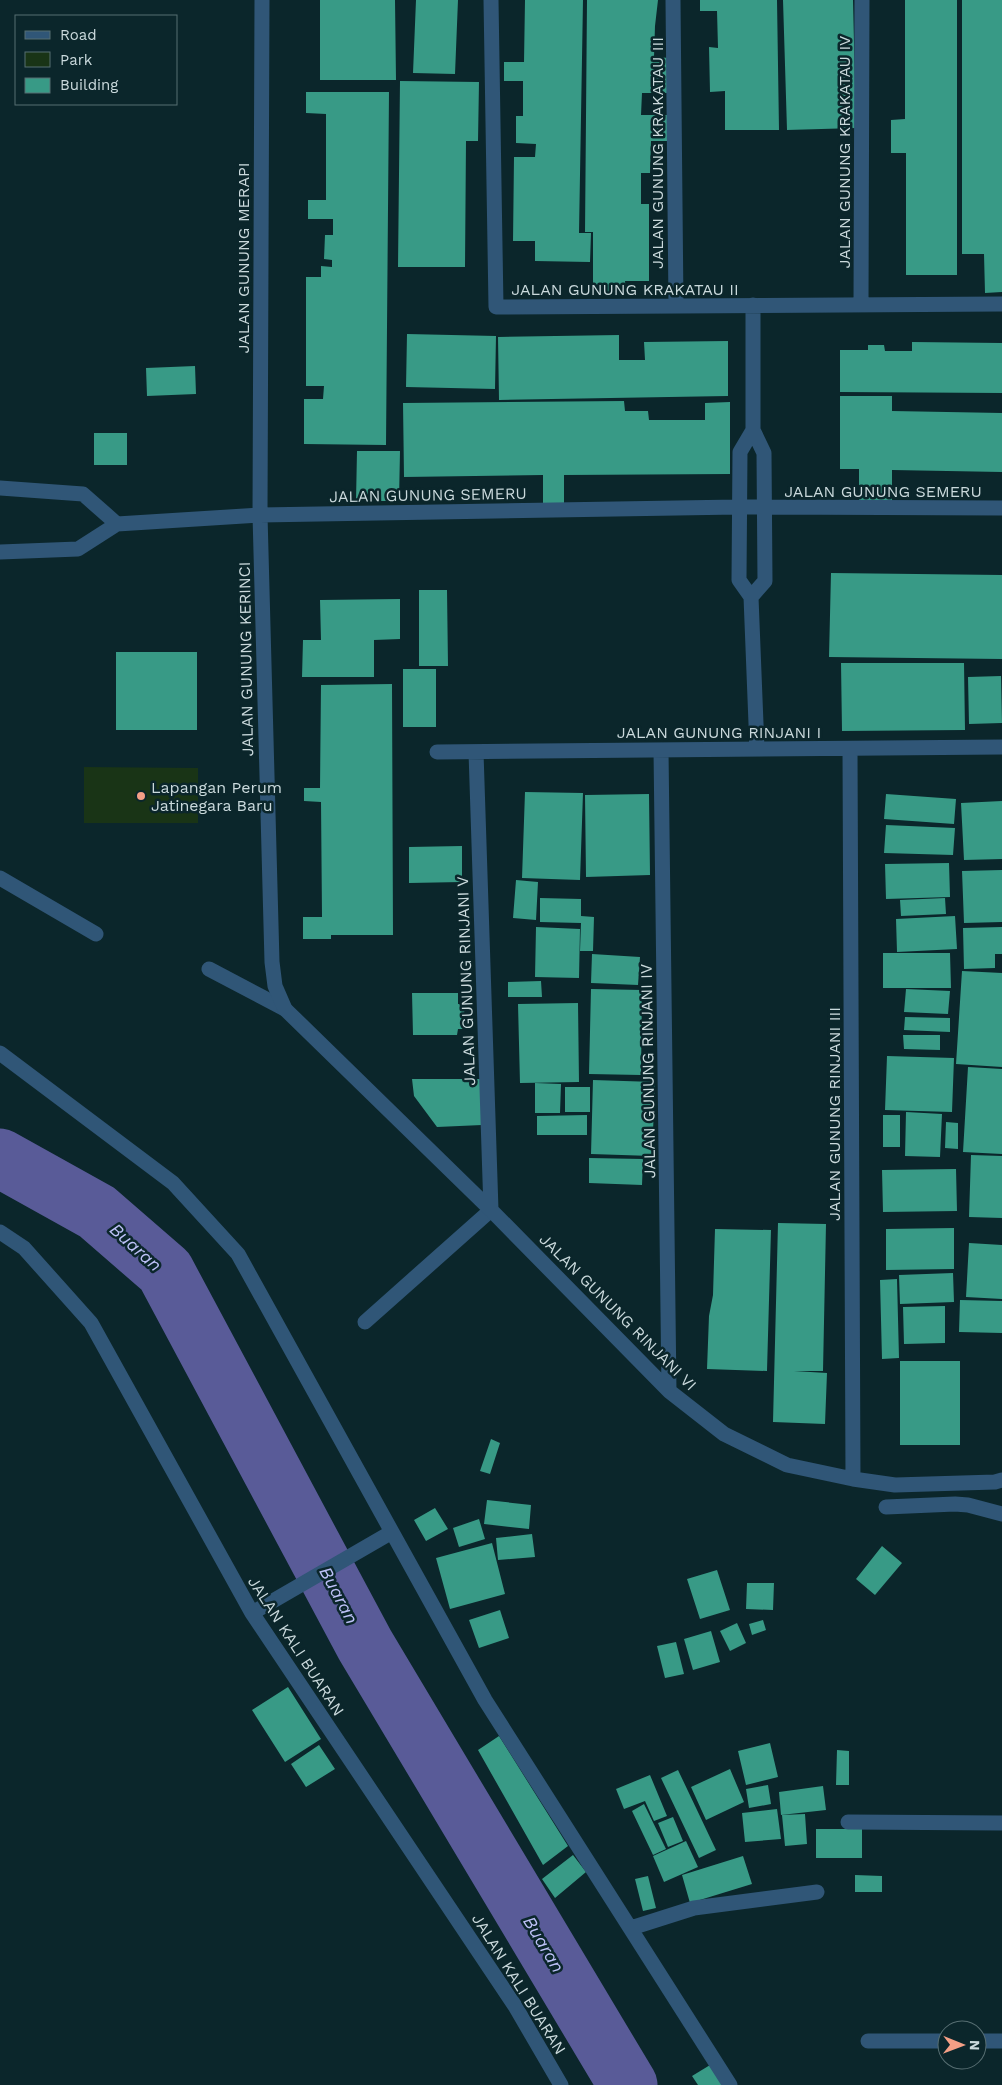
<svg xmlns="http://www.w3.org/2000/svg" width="1002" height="2085" viewBox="0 0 1002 2085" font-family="'Work Sans',sans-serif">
	<rect width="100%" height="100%" fill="#0b262b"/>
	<!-- green -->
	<path fill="#193416" d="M84,767l114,1v55h-114z"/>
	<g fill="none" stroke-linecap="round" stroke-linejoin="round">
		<!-- river -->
		<path stroke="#595b98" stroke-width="59" d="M0,1158l97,54 68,59 200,374 263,440"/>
	</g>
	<!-- building -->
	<path fill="#389a86" d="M320,0h75l1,80h-76z
		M416,0h42l-3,74 -42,-1z
		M525,0h58l-4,233h12l-1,29 -55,-1v-20h-22l1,-84h21l1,-13 -20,-1v-27h7v-35h-19v-19h20z
		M587,0h71l-3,26 -1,31 16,1 -1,35h-27l-1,22h26v26h-16l-1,32h-9v31h8v77h-24l1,12h-33v-61h-8z
		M700,0h77l2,130h-54v-39l-15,1 -1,-45 9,1 -1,-37h-17z
		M783,0h70l3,128 -69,2z
		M905,0h52v275h-51v-122h-15v-33l14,-1z
		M962,0h40v292l-17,1 -1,-39h-22z
		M400,81l79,1 -1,59h-12l-1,126h-67z
		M306,92h83l-3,353 -82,-1v-45h19l1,-13h-18v-109h15v-11l11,1v-7l-8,-1 1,-24h8v-16h-25v-19h18v-86l-20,-1z
		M407,334l89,2 -1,53 -89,-2z
		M619,335v25h26l-1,-18 84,-1v55l-229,4 -1,-63z
		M912,342l90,1v50l-162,-1v-42h28v-5h16l1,6h27z
		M195,366l1,28 -49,2 -1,-28z
		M840,396h52v15l110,2v59l-110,-2v35h-33v-36h-19z
		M624,401l1,10h23l1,9h56v-17l25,-1v72l-166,1v28h-21v-28l-139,2 -1,-74z
		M94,433h33v32h-33z
		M357,451h43l-1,50h-43z
		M831,573l171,2v84l-173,-2z
		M419,590h28l1,76h-29z
		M400,599v40l-26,1v37h-72l1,-37h18l-1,-40z
		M116,652h81v78h-81z
		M841,663h123l1,67 -123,1z
		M403,669h33v58h-33z
		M1001,676l1,47 -33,1 -1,-47z
		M392,684l1,251h-62v4h-28v-22h19l-1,-115 -17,-1v-13h16l1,-103z
		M525,792l58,1 -3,87 -58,-2z
		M649,794l1,81 -64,2 -1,-82z
		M886,794l70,5 -2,25 -70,-5z
		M1002,801v58l-38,1 -3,-57z
		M886,825l69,3 -2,27 -69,-2z
		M462,846v36l-53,1v-36z
		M949,863l1,34 -64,2 -1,-35z
		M1002,870v52l-38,1 -2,-52z
		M516,880l22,2 -2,38 -23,-2z
		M540,898l41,1v17l13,1 -1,34h-13l1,-28 -41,-1z
		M945,898l1,16 -45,2 -1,-16z
		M955,916l2,33 -60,3 -1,-33z
		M536,927l44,2 -1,49 -44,-1z
		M1002,927v27h-7v14l-31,1 -1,-41z
		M883,953h67l1,35h-68z
		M592,954l48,3 -2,28 -47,-2z
		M962,971l40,2v94l-46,-3z
		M541,981l1,16h-34v-15z
		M591,989l51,1 -1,85 -52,-1z
		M906,989l44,2 -2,23 -44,-2z
		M412,993h46v11h6l1,25h-7l-1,6h-44z
		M578,1003l1,79 -59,1 -2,-79z
		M905,1017l45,1v14l-46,-2z
		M903,1035h37v15l-36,-1z
		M887,1056l67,2 -2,54 -67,-2z
		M968,1067l34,2v85l-39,-2z
		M412,1079h72l-2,46 -45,2 -23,-31z
		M593,1080l62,2 -3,74 -61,-2z
		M535,1083l26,1 -1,29h-25z
		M565,1087h25v25h-25z
		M906,1112l36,2 -2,43 -35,-1z
		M587,1115v20h-50v-19z
		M883,1115h17v32h-17z
		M946,1122l12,1v26l-13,-1z
		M971,1155l31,1v62l-33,-1z
		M589,1158l54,1 -1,26 -53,-2z
		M956,1169l1,42 -74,1 -1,-42z
		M778,1223l48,1 -3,147h-29l33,2 -2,51 -52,-2z
		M954,1228v41l-68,1v-41z
		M715,1229l56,1 -4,141 -60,-2 2,-53 4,-21z
		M969,1243l33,2v54l-36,-2z
		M953,1273l1,29 -54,2 -1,-29z
		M897,1279l2,79 -17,1 -2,-79z
		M960,1300l42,1v32l-43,-1z
		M945,1306v37l-41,1 -1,-37z
		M900,1361h60v84h-60z
		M491,1439l9,4 -10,31 -10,-3z
		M487,1500l44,5 -2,24 -45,-5z
		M435,1508l13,21 -22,12 -12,-21z
		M479,1519l6,20 -26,8 -6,-19z
		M532,1534l3,23 -37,3 -2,-22z
		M492,1543l13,51 -55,15 -14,-51z
		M882,1546l20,17 -27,32 -19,-16z
		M717,1570l13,40 -30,9 -13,-40z
		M747,1583h27l-1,27 -27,-1z
		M500,1610l9,28 -30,10 -10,-28z
		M763,1620l3,10 -14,5 -3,-11z
		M737,1623l9,20 -16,8 -10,-20z
		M711,1631l9,31 -27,8 -9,-31z
		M676,1642l8,32 -19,4 -8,-32z
		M288,1687l33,52 -36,23 -33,-52z
		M499,1736l69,110 -25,19 -65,-115z
		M770,1743l8,34 -32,8 -8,-34z
		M319,1745l16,24 -29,18 -15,-23z
		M837,1750l12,1v34h-13z
		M730,1769l14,33 -38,18 -15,-33z
		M678,1770l38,80 -17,8 -38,-80z
		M650,1775l17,41 -13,5 -9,-20 -21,8 -8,-20z
		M768,1785l3,19 -22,4 -3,-19z
		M823,1786l3,24 -45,5 -2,-23z
		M644,1804l22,45 -13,6 -21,-44z
		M777,1809l4,30 -36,3 -3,-29z
		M805,1814l2,30 -22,2 -3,-31z
		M673,1817l10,24 -15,6 -10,-24z
		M816,1829h46v29h-46z
		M686,1841l12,26 -34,15 -11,-26z
		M573,1855l13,17 -31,26 -13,-19z
		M743,1856l9,28 -62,19 -8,-28z
		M855,1875l27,1v16h-27z
		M648,1876l8,32 -13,3 -8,-32z
		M715,2062l13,23h-30l-6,-9z"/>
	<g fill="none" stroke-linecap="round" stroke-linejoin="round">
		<!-- lane -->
		<path stroke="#305677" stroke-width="15" d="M0,878l96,56
			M209,969l76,40
			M365,1322l126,-112"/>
		<!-- street -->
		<path stroke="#305677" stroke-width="15" d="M262,0l-2,515 12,447 3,24 10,23 206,201 178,181 55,43 63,31 66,14 42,6 100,-3 7,-2
			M491,0l5,307 506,-3
			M673,0l3,306
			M861,304l1,-304
			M753,430l-13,22 -1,128 12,17 6,152
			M0,488l83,6 34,30
			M0,552l78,-3 39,-25 143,-9 478,-8 264,1
			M751,597l14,-16 -1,-128 -11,-23v-125
			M850,749l3,730
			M661,750l8,641
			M437,752l565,-5
			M476,752l15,458
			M0,1053l173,130 65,71 247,446 245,385
			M0,1232l24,16 67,75 161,290 263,393 46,79
			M886,1507l69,-3 13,1 34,9
			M252,1613l140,-81
			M848,1822l154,1
			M631,1928l63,-20 123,-16
			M868,2041h79
			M977,2041h25"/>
	</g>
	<!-- markers -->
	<circle fill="#f49f86" stroke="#0b262b" stroke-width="2" cx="141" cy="796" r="5"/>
	<g text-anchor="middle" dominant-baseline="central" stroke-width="5" stroke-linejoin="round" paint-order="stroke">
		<!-- street labels -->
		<g font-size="16" fill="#cad9dc" stroke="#0b262b">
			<text transform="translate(844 152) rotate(-90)">JALAN GUNUNG KRAKATAU IV</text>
			<text transform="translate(657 153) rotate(-90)">JALAN GUNUNG KRAKATAU III</text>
			<text transform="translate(243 258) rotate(-90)">JALAN GUNUNG MERAPI</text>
			<text x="625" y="289">JALAN GUNUNG KRAKATAU II</text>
			<text x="883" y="491">JALAN GUNUNG SEMERU</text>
			<text transform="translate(428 495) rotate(-1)">JALAN GUNUNG SEMERU</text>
			<text transform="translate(246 659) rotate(-91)">JALAN GUNUNG KERINCI</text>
			<text x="719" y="732">JALAN GUNUNG RINJANI I</text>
			<text transform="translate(466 981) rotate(-92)">JALAN GUNUNG RINJANI V</text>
			<text transform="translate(648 1071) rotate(-91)">JALAN GUNUNG RINJANI IV</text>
			<text transform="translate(834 1114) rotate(-90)">JALAN GUNUNG RINJANI III</text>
			<text transform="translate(618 1312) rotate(45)">JALAN GUNUNG RINJANI VI</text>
			<text transform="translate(296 1646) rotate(57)">JALAN KALI BUARAN</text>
			<text transform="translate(519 1984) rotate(58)">JALAN KALI BUARAN</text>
		</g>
		<!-- poi labels -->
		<g font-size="16" fill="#cad9dc" stroke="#0b262b" text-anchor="start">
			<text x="151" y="787">Lapangan Perum<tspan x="151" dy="18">Jatinegara Baru</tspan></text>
		</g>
		<!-- water labels -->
		<g font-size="18" font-style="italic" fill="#bdc1f7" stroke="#0b262b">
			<text transform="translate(136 1247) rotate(42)">Buaran</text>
			<text transform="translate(339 1595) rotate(62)">Buaran</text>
			<text transform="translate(544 1944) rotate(59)">Buaran</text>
		</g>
	</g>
	<!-- legend -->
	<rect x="15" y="15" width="162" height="90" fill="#0b262b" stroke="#576e72"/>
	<rect x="25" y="31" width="25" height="8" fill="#305677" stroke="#576e72"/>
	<text x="60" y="40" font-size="15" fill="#cad9dc">Road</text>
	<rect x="25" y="52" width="25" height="15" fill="#193416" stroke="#576e72"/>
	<text x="60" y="65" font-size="15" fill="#cad9dc">Park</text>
	<rect x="25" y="78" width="25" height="15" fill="#389a86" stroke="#576e72"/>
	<text x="60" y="90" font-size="15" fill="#cad9dc">Building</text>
	<!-- north arrow -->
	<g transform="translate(962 2045) rotate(91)"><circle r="24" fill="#0b262b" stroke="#576e72"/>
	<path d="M0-4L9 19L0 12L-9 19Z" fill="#f49f86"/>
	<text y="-8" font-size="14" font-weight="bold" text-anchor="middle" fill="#cad9dc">N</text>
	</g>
</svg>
